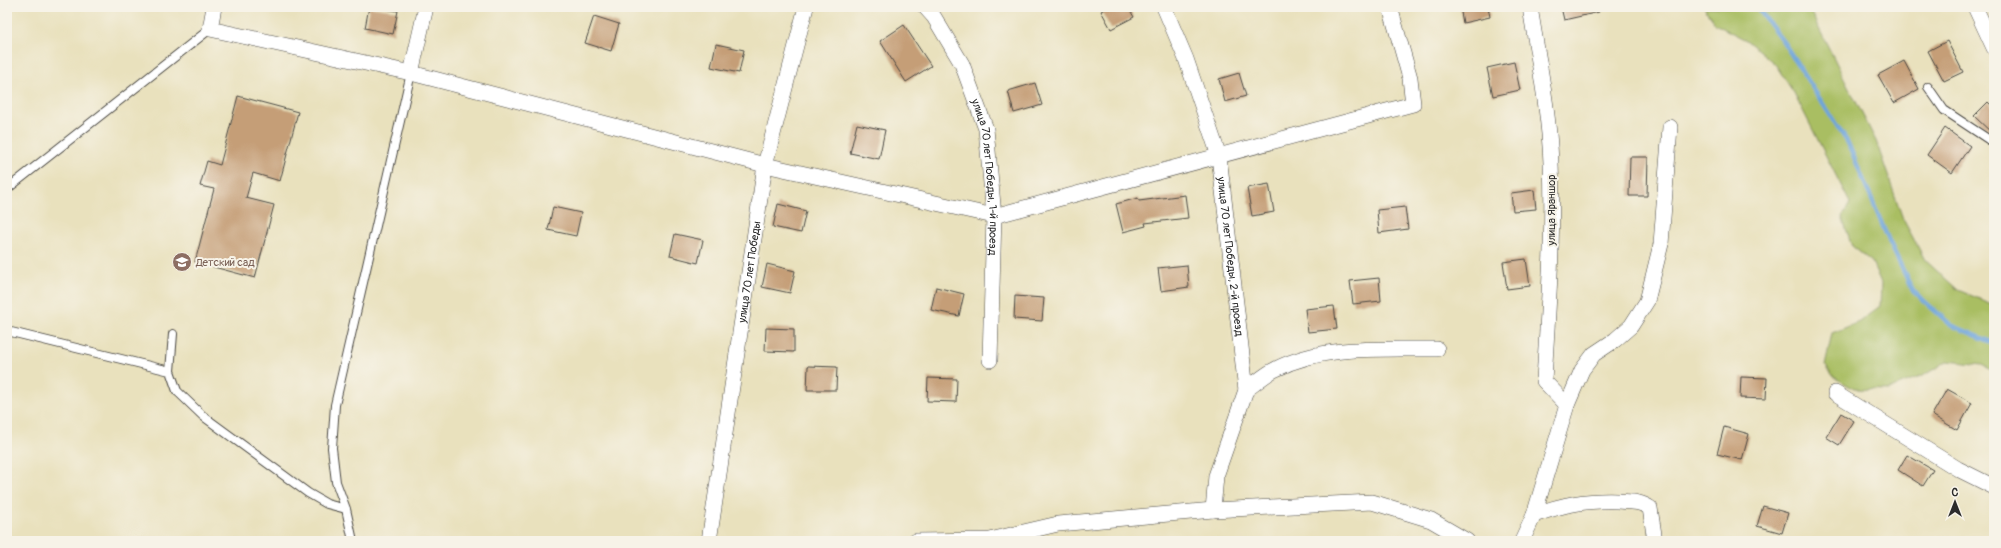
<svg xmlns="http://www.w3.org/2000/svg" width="2001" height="548" viewBox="0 0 2001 548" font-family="Pangolin,sans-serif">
	<rect width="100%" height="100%" fill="#f7f3e8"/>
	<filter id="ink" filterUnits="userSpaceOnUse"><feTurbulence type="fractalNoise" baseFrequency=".025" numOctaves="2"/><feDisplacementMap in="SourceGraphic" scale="8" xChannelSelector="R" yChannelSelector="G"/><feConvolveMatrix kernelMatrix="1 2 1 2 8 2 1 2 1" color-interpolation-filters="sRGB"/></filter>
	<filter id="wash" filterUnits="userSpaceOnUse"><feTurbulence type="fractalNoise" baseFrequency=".012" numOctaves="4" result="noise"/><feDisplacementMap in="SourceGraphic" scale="16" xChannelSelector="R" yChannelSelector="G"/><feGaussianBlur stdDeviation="0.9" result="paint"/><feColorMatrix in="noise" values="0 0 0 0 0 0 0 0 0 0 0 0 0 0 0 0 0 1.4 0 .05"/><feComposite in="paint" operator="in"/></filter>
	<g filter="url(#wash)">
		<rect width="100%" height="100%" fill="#e9e1bd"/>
		<!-- green -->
		<path fill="#a9be62" stroke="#6a7446" d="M1704,7h104l68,134 27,78 22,41 33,30 36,15v67l-11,-7 -36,-4 -24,15 -35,14 -34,-1 -20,-12 -9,-12 7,-32 27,-11 21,-16 1,-23 -9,-21 -20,-16 -10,-29 8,-14 -56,-110 -19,-29 -29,-24 -31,-16z"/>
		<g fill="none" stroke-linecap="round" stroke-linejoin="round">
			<!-- stream -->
			<path stroke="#6da4db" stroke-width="4.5" d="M1757,7l27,36 64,100 41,98 24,50 38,34 43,18"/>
		</g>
		<g id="blocks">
			<!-- building -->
			<path fill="#c59e77" d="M369,7l29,4 -5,23 -28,-6z
				M1108,7h20l6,10 -23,12 -10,-18z
				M1460,7h28l2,10 -27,6z
				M1561,7h37l1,5 -35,8z
				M594,16l25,8 -8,27 -26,-8z
				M904,25l27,41 -25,16 -26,-41z
				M1947,41l16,31 -19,9 -16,-30z
				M716,44l28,6 -5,23 -28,-6z
				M1904,61l15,28 -25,14 -16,-28z
				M1514,62l6,28 -27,6 -6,-28z
				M1239,73l7,23 -21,6 -6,-23z
				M1035,83l7,22 -28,8 -6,-22z
				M238,96l60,16 -18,69 -27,-8 -7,25 28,7 -19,73 -60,-16 19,-73 -14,-3 7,-25 13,4z
				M1988,102l6,6v27l-20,-19z
				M857,124l28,6 -6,29 -29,-6z
				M1945,128l25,18 -18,27 -25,-18z
				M1630,157h18l-1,39h-18z
				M1269,184l5,28 -22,4 -5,-28z
				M1534,190l2,19 -23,2 -2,-18z
				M1185,195l3,23 -43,5 1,3 -23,6 -7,-28 22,-6 1,3z
				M778,204l28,7 -5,22 -28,-6z
				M553,207l28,6 -5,23 -28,-6z
				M1405,207l3,22 -29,4 -2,-23z
				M675,234l28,6 -5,23 -28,-7z
				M1526,259l4,27 -23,3 -4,-27z
				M767,264l28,7 -5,22 -28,-6z
				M1187,265l2,22 -28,4 -3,-23z
				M1379,278l2,23 -28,3 -3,-23z
				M936,287l28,7 -5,22 -28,-6z
				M1015,296l29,2 -2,23 -28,-2z
				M1334,306l3,23 -29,3 -3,-23z
				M766,328l28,1v23l-29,-1z
				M808,366l29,1 -1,23h-29z
				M1741,377l26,1 -1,21 -26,-1z
				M928,378l29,1 -1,23 -29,-1z
				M1947,389l25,14 -15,27 -25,-15z
				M1841,413l13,8 -15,24 -13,-8z
				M1724,427l25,7 -7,26 -25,-6z
				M1907,455l26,15 -10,16 -25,-16z
				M1763,506l25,7 -6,20 -25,-7z"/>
		</g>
	</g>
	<g filter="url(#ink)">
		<use href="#blocks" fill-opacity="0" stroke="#484641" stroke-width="1"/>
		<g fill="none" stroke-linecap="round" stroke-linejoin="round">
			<!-- service casing -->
			<g stroke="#484641" stroke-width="10">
				<path id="service" d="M1928,87l16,23 50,33
					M7,189l203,-160
					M7,331l163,40
					M173,334l-3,37 7,20 26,25 105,77 19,11 19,5
					M353,541l-7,-32 -10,-27 -4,-34 3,-43 76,-332"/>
			</g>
			<!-- minor casing -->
			<g stroke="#484641" stroke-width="16">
				<g id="minor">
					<path d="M214,7l-4,22 201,44 354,92 229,51 419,-112 -3,-26 -20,-71"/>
					<path id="s1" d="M925,7l9,10 28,47 24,65 8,87 -4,144"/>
					<path id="s2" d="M1164,7l22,52 33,97 27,234 -30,86 -3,34"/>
					<path d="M1530,7c8,51 19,104 21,156 3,73 -3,145 -7,218l23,24"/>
					<path d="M1975,7l19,41"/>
					<path d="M411,73l15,-66"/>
					<path d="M1246,390c10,-7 19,-16 30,-21 49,-25 108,-19 161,-20"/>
					<path d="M1835,393l123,76 36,18"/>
					<path d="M1534,515c30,-11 52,-15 84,-14 12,1 22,0 32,7l5,33"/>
					<path id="s3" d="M709,541l56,-376 41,-158"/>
					<path d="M916,541l74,-1 68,-16 155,-14 159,-8 59,18 36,21"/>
					<path d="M1522,541l12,-26 33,-110 15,-35 12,-16 21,-14 16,-14 16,-25 14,-57 9,-117"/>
				</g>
			</g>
			<!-- service -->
			<use href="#service" stroke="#fff" stroke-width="8"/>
			<!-- minor -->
			<use href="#minor" stroke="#fff" stroke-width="15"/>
		</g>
	</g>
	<!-- icons -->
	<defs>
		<g id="school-disc" transform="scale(1)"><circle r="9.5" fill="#8d6e63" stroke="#f7f3e8"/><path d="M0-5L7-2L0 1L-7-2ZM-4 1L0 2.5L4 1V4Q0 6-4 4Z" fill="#fff"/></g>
	</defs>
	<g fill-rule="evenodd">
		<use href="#school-disc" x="182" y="262"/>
	</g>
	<g text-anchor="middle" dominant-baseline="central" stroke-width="4" stroke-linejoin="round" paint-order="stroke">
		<!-- street labels -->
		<g font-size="11" fill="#2b2b2b" stroke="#f7f3e8">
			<text stroke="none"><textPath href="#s1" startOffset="185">улица 70 лет Победы, 1-й проезд</textPath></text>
			<text transform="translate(1551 210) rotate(-90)">улица Яраншор</text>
			<text stroke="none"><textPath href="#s2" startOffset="260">улица 70 лет Победы, 2-й проезд</textPath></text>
			<text stroke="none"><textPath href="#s3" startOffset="272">улица 70 лет Победы</textPath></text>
		</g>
		<!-- education labels -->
		<g font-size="11" fill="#785e54" stroke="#f7f3e8" text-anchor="start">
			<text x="196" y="262">Детский сад</text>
		</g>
	</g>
	<!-- margin -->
	<rect width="2001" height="548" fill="none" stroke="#f7f3e8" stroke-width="24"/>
	<!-- north arrow -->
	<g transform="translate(1955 502)" stroke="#f7f3e8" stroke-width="3" paint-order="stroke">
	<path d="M0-3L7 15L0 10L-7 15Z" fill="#2b2b2b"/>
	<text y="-6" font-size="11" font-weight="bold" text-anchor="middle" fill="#2b2b2b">С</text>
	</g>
</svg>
